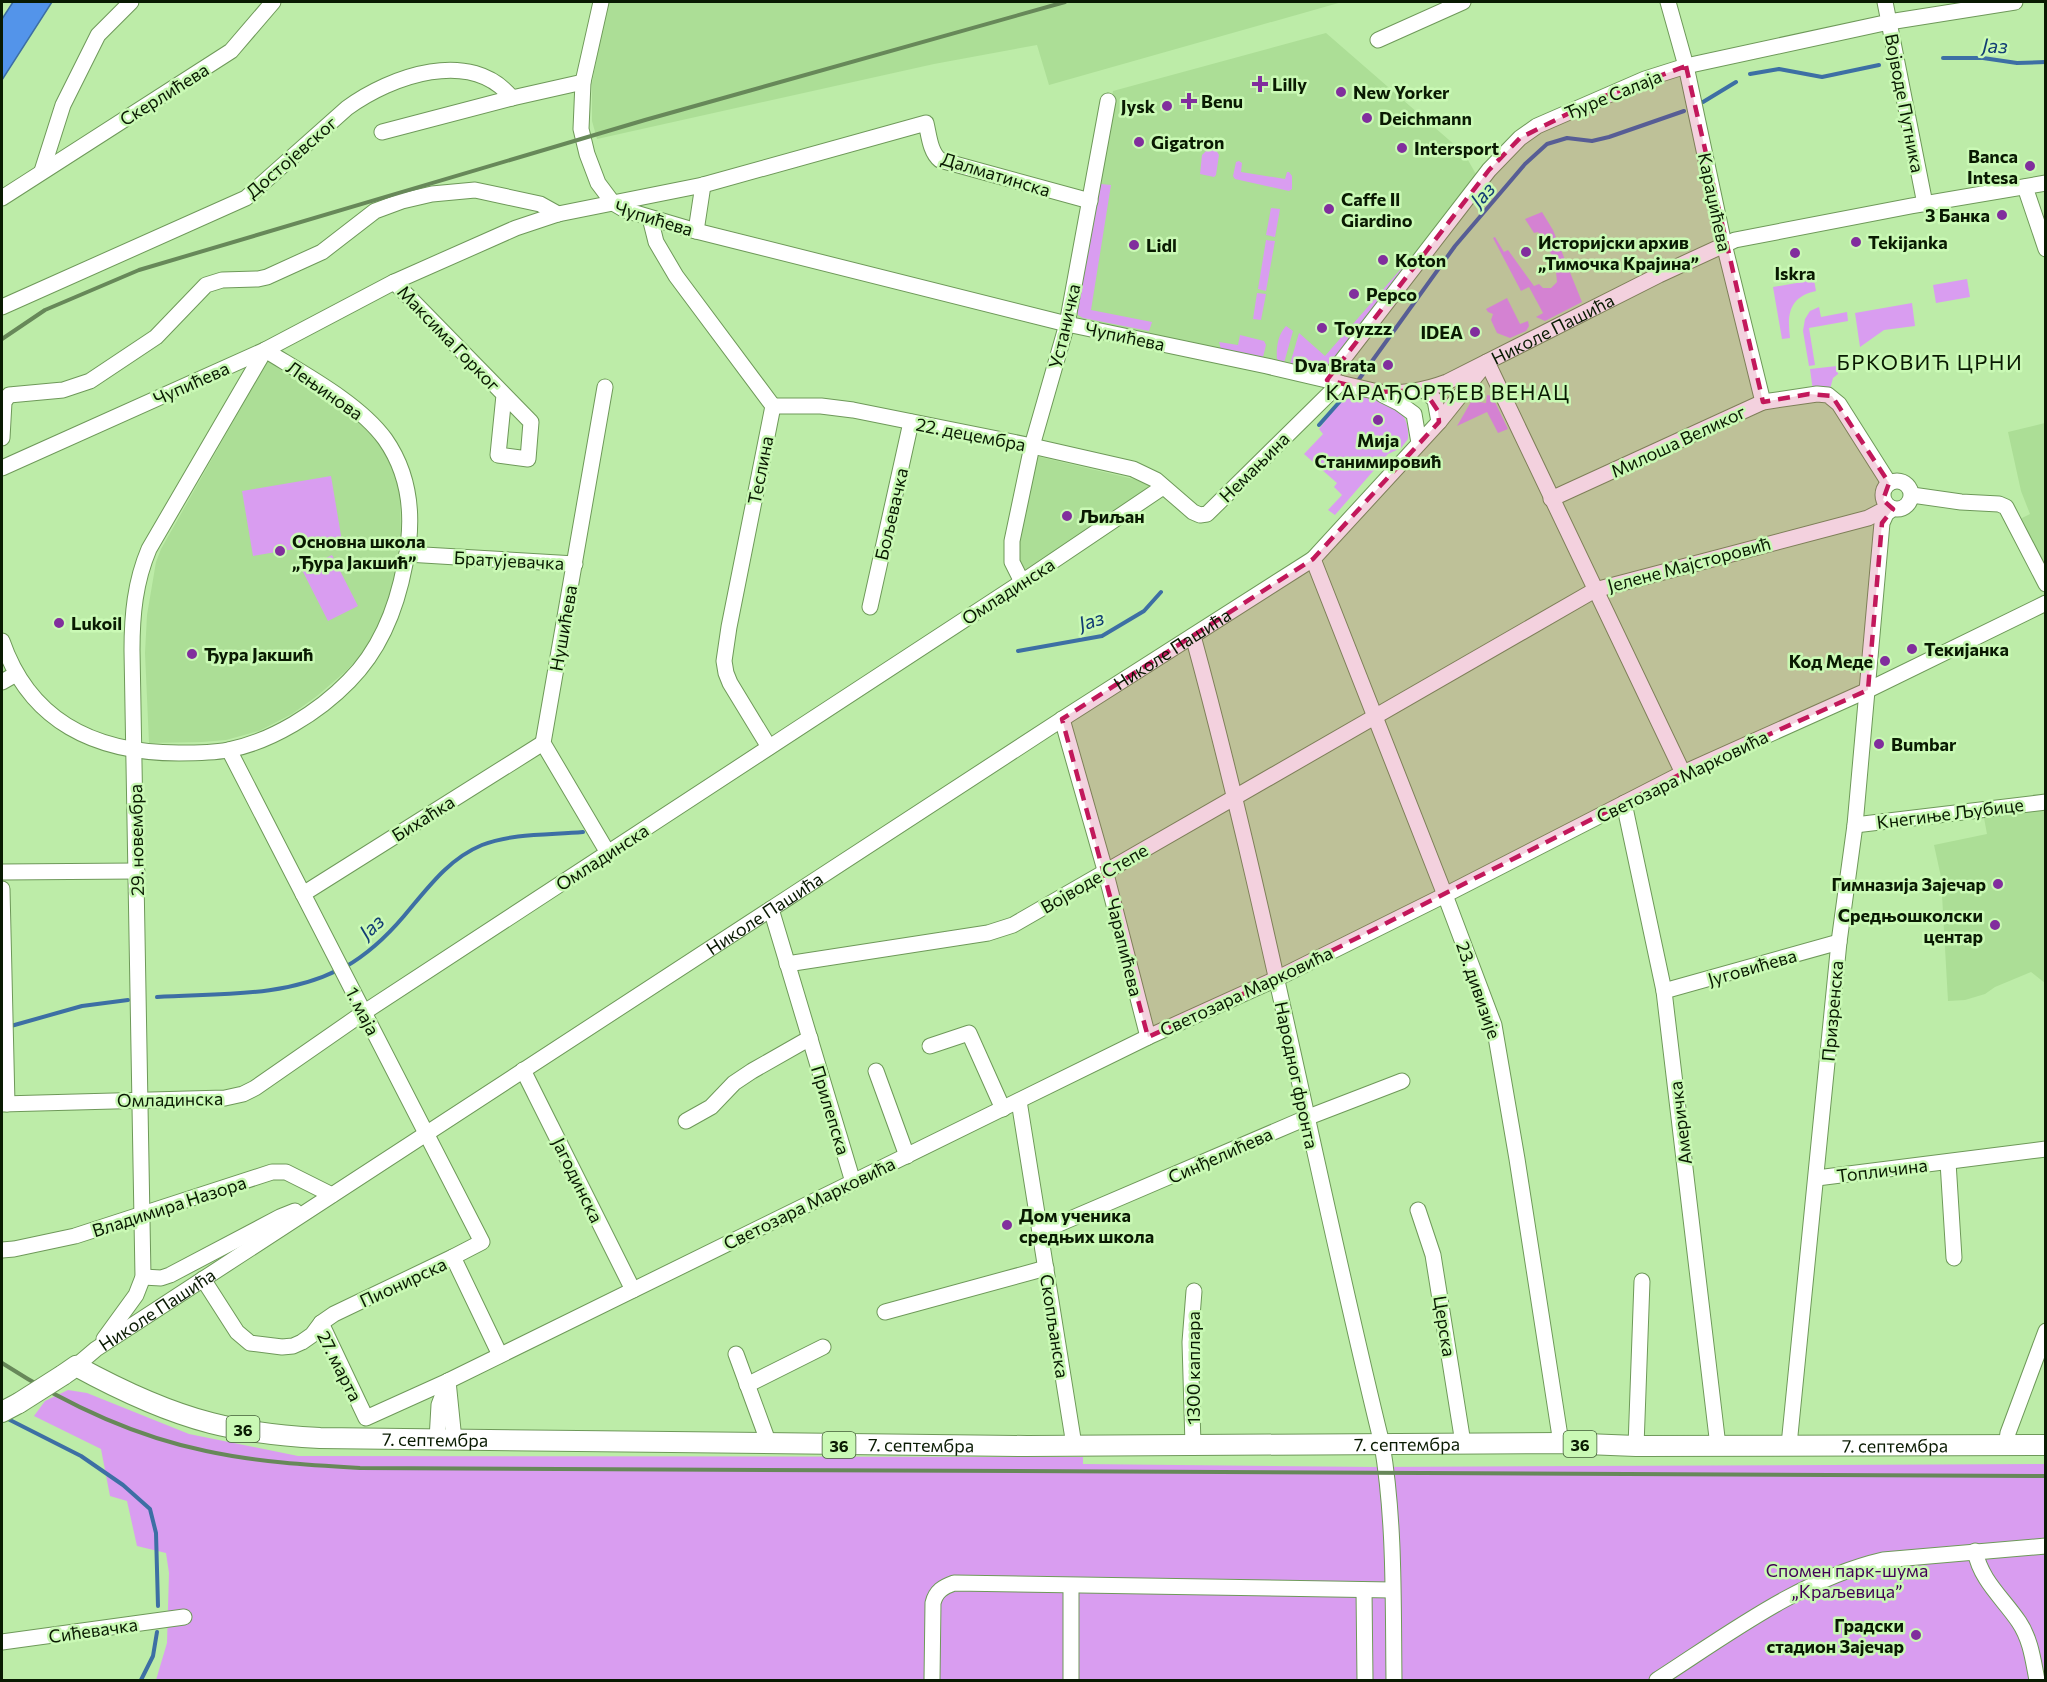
<svg xmlns="http://www.w3.org/2000/svg" width="2047" height="1682" viewBox="0 0 2047 1682" font-family="Commissioner,sans-serif">
	<rect width="100%" height="100%" fill="#bdeca8"/>
	<!-- built -->
	<path fill="#acde96" d="M607,2h735l-293,83 -12,-40 -103,19 -337,75 -5,-18v-38z
		M1326,33l138,120 13,23 -153,198 -256,-57 45,-226z
		M269,358l88,60 25,27 11,22 7,26 1,42 -2,18 -9,47 -18,37 -13,20 -14,15 -28,24 -25,18 -33,17 -33,9 -24,2 -53,1 -4,-90 2,-38 9,-53 5,-13z
		M2045,423l1,136 -3,2 -23,-42 10,-5 -9,-23 -13,-59z
		M1036,456l106,25 6,3 1,5 -124,85 -8,-15 -1,-8z
		M2045,809v174l-14,-11 -36,15 -10,7 -20,6 -17,1 -7,-124 -7,-32 53,-11 -3,-16z"/>
	<!-- green -->
	<path fill="#d99df0" d="M1208,149l8,1 3,5 -3,20 -2,2 -14,-3 2,-19z
		M1239,161l3,2 -1,9 44,7 2,-7h2l3,4v13l-3,2 -54,-12 -2,-3 3,-14z
		M1101,184l10,1 -20,125 61,12 -3,9 -66,-13 -5,-3 -1,-6z
		M1271,208l9,1 -5,28 -9,-2z
		M1542,212l11,18 29,72 -37,19 -9,-4 7,-4 -14,-26 -8,4 -28,-53 2,-1 9,15 4,-2 26,36 5,-2 4,4h8l6,-6 -1,-10 4,-3 -22,-37 -4,1 -9,-14z
		M1266,240l9,1 -9,50 -8,-2z
		M1420,247l-96,126 -34,-9 9,-31 26,23z
		M1967,279l3,18 -34,6 -3,-18z
		M1814,280l2,11c-27,6 -29,23 -26,47l-8,1 -9,-52z
		M1257,293l9,1 -5,26 -8,-1z
		M1507,298l13,26 8,-3 1,5 -3,5 -16,7 -13,-5 -6,-13 2,-6 -5,-2 -2,-3z
		M1912,303l3,23 -31,4 -24,17 -5,-34z
		M1819,307l2,10 26,-5 1,9 -39,7 6,37 -6,1 -6,-35 2,-12 5,-8z
		M1286,326l7,5 -9,32 -7,-4c-1,-12 1,-24 9,-33z
		M1240,335l24,6 2,4 -3,12 -42,-8 -2,-7 19,3z
		M1837,366l1,8 -5,4 -4,15 -16,-2 -3,-22z
		M1347,392c29,5 64,10 61,47l-7,9 -13,6 -53,61 -7,-5 14,-15 -8,-8 3,-4 -33,-29 19,-20 -4,-5z
		M1479,395l-1,7 8,1 1,-8 5,1 16,33 -10,4 -11,-21 -30,14 15,-26z
		M331,476l11,65 -89,15 -11,-65z
		M332,555l26,51 -30,15 -26,-51z
		M68,1390l19,3 102,41 109,22 785,1v7l293,3 669,-3v216h-1889l11,-37 2,-70 -3,-20 -29,-7 -10,-45 -17,-5 -9,-47 -67,-33 11,-15z"/>
	<!-- water -->
	<path fill="#5394ea" stroke="#3d6fa4" stroke-width="1.5" d="M13,2h39l-50,78v-61z"/>
	<g fill="none" stroke-linecap="round" stroke-linejoin="round">
		<!-- stream -->
		<path stroke="#3d6fa4" stroke-width="4" d="M1943,58h40l34,5 29,-1
			M1750,74l29,-5 43,8 57,-12
			M1703,102l33,-20
			M1357,382l98,-136 70,-82 22,-20 20,-6 25,3 17,-4 75,-26
			M1319,425l31,-35
			M1018,651l84,-15 42,-25 17,-19
			M345,967c23,-13 42,-31 59,-51 23,-27 44,-57 78,-71 31,-12 68,-10 101,-13
			M157,997c60,-4 126,1 181,-27
			M11,1026l71,-20 46,-6
			M6,1418l75,38 42,29 27,24 6,24 2,73
			M141,1680l12,-24 4,-24"/>
		<!-- minor casing -->
		<g stroke="#6e9959" stroke-width="17">
			<g id="minor">
				<path id="s1" d="M601,2l-18,80 -2,47 6,25 11,29 15,20 12,7 71,21 371,93 200,42 111,26c25,2 45,-1 69,-10l212,-107 76,-35 176,-34 135,-23"/>
				<path d="M1668,2l18,64 38,178 39,158"/>
				<path d="M1885,2l40,202"/>
				<path d="M1378,40l85,-38"/>
				<path d="M382,132l130,-34"/>
				<path d="M42,171l21,-66 35,-70 33,-33"/>
				<path d="M2025,187l21,62"/>
				<path d="M2,198l229,-147 42,-49"/>
				<path d="M650,218l6,24 20,34 97,130 -44,221 -5,34 2,12 4,10 39,64"/>
				<path d="M696,231l7,-46"/>
				<path d="M394,282l8,8 129,132 -3,37 -30,-4 6,-60"/>
				<path d="M2,307l244,-109 101,-90c44,-32 124,-61 165,-10l71,-16"/>
				<path d="M1487,362l196,411"/>
				<path d="M1327,380l162,-210 31,-32 17,-12 108,-47 41,-13 203,-44 126,-20"/>
				<path d="M605,387l-62,356 65,110"/>
				<path d="M1424,390l11,10 4,22"/>
				<path d="M1383,395l16,8 15,11 5,29"/>
				<path d="M773,406h48l32,4 179,36 101,23 23,11 37,32 7,3 7,-1 133,-131"/>
				<path d="M2,438l2,-36 5,-7 54,-5 27,-9 66,-44 50,-52 16,-5 36,-1 9,-2 55,-25 53,-41 27,-10 30,-7 43,-4 65,14 18,10"/>
				<path d="M2,468l263,-118 129,-68 122,-54 42,-14 145,-29 223,-62c3,12 4,29 14,37l150,41"/>
				<circle cx="1897" cy="495" r="14"/>
				<path d="M1912,495l49,7 38,2 7,3 40,77"/>
				<path d="M1551,499l212,-97 54,-8 11,1 11,9 50,79"/>
				<path d="M407,554l168,10"/>
				<path d="M1313,559l132,336 49,130 23,134 44,284"/>
				<path d="M1022,582l-10,-20v-21l20,-95 35,-122 41,-223"/>
				<path d="M870,607l41,-185"/>
				<path d="M1193,636c73,267 123,540 189,808 13,78 11,158 12,236"/>
				<path d="M2,641c28,81 94,112 177,112 16,0 33,0 49,-3 43,-8 91,-38 121,-69 31,-31 48,-74 56,-117 9,-43 6,-88 -20,-125 -26,-36 -83,-66 -120,-89"/>
				<path d="M2,682l14,-8"/>
				<path d="M1062,719l43,151 43,167"/>
				<path d="M229,750l253,492 -29,15"/>
				<path d="M1624,803l40,188 54,455"/>
				<path d="M1855,825l191,-23"/>
				<path d="M2,872l135,-1"/>
				<path d="M2,889l5,215"/>
				<path d="M303,894l240,-151"/>
				<path d="M771,909l82,273"/>
				<path d="M787,964l201,-31 25,-8 582,-335 273,-72 21,-11"/>
				<path d="M1664,991l175,-49"/>
				<path d="M930,1046l39,-13 34,76"/>
				<path d="M523,1070l110,220"/>
				<path d="M876,1071l31,85"/>
				<path d="M1019,1101l55,344"/>
				<path d="M2,1104l223,-6 18,-4 12,-6 108,-75 659,-431 141,-95"/>
				<path d="M686,1121l25,-14 23,-24 18,-12 58,-33"/>
				<path d="M1948,1162l6,96"/>
				<path d="M1817,1178l229,-29"/>
				<path d="M1418,1210l15,45 30,188"/>
				<path d="M1040,1232l266,-114 96,-37"/>
				<path d="M2,1250l12,-1 61,-13 197,-64h14l46,23"/>
				<path d="M143,1277l18,1 9,-3 110,-58 15,-6"/>
				<path d="M203,1279l34,53 13,11 32,4 11,-1 9,-4 10,-7 9,-12 13,-9 119,-57 47,98"/>
				<path d="M885,1312l161,-44"/>
				<path d="M321,1323l45,95 82,-37 700,-344 128,-58 169,-84 238,-122 185,-83 178,-87"/>
				<path d="M104,1339l32,-44 7,-18 -11,-627c0,-35 3,-68 17,-101l116,-199"/>
				<path d="M736,1354l33,90"/>
				<path id="s2" d="M76,1366l20,-17 974,-635 243,-155 126,-137 48,-60"/>
				<path d="M448,1381l6,59"/>
				<path d="M747,1385l76,-38"/>
				<path d="M437,1440l2,-35 9,-24"/>
				<path d="M1193,1445l-3,-103 4,-51"/>
				<path d="M1789,1445l50,-503 16,-117 27,-302 4,-9 6,-5"/>
				<path d="M1636,1446l6,-165"/>
				<path d="M2006,1446l2,-13 38,-102"/>
				<path d="M1975,1551c6,30 28,47 44,71 12,18 14,38 18,58"/>
				<path d="M1364,1590l1,90"/>
				<path d="M2,1642l182,-25"/>
				<path d="M932,1680l1,-77c3,-12 10,-16 21,-20l438,7"/>
				<path d="M1071,1680v-94"/>
				<path d="M1657,1680c70,-45 144,-101 226,-120l163,-14"/>
			</g>
		</g>
		<!-- major casing -->
		<g stroke="#6e9959" stroke-width="22">
			<g id="major">
				<path id="s3" d="M63,1375l13,-9c42,23 88,45 135,57 35,9 73,13 109,15l707,8 534,-3 75,3 410,-1"/>
				<path d="M2,1412l17,-9"/>
			</g>
		</g>
		<!-- minor -->
		<use href="#minor" stroke="#fff" stroke-width="15"/>
		<!-- major -->
		<use href="#major" stroke="#fff" stroke-width="20"/>
		<!-- rail -->
		<path stroke="#678859" stroke-width="4" d="M2,339l43,-29 94,-40 506,-150 420,-118
			M2,1363c62,40 131,73 204,88 51,11 102,14 154,17l1686,8"/>
		<!-- major-bridge casing -->
		<g stroke="#6e9959" stroke-width="22" stroke-linecap="butt">
			<path id="major-bridge" d="M19,1403l44,-28"/>
		</g>
		<!-- major-bridge -->
		<use href="#major-bridge" stroke="#fff" stroke-width="20"/>
	</g>
	<!-- marked area -->
	<path fill="#c2185b" fill-opacity="0.2" stroke="#c2185b" stroke-width="4.5" stroke-dasharray="12 8" stroke-linejoin="round" d="M1686,66l77,336 46,-8 23,2 57,87 -6,17 10,9 -11,14 -14,167 -185,83 -407,206 -128,58 -86,-318 251,-160 126,-137 -1,-11 -14,-21 -46,2 -51,-12 162,-210 31,-32 77,-39z"/>
	<!-- markers -->
	<g fill="#812e9d" stroke="#caf9b5" stroke-width="2">
		<path d="M1257 75h6v6h6v6h-6v6h-6v-6h-6v-6h6z"/>
		<circle cx="1341" cy="92" r="6"/>
		<path d="M1186 92h6v6h6v6h-6v6h-6v-6h-6v-6h6z"/>
		<circle cx="1167" cy="106" r="6"/>
		<circle cx="1367" cy="118" r="6"/>
		<circle cx="1139" cy="142" r="6"/>
		<circle cx="1402" cy="148" r="6"/>
		<circle cx="2030" cy="166" r="6"/>
		<circle cx="1329" cy="209" r="6"/>
		<circle cx="2002" cy="215" r="6"/>
		<circle cx="1856" cy="242" r="6"/>
		<circle cx="1134" cy="245" r="6"/>
		<circle cx="1526" cy="252" r="6"/>
		<circle cx="1795" cy="253" r="6"/>
		<circle cx="1383" cy="260" r="6"/>
		<circle cx="1354" cy="294" r="6"/>
		<circle cx="1322" cy="328" r="6"/>
		<circle cx="1475" cy="332" r="6"/>
		<circle cx="1388" cy="365" r="6"/>
		<circle cx="1378" cy="420" r="6"/>
		<circle cx="1067" cy="516" r="6"/>
		<circle cx="280" cy="551" r="6"/>
		<circle cx="59" cy="623" r="6"/>
		<circle cx="1912" cy="649" r="6"/>
		<circle cx="192" cy="654" r="6"/>
		<circle cx="1885" cy="661" r="6"/>
		<circle cx="1879" cy="744" r="6"/>
		<circle cx="1998" cy="884" r="6"/>
		<circle cx="1995" cy="925" r="6"/>
		<circle cx="1007" cy="1225" r="6"/>
		<circle cx="1916" cy="1635" r="6"/>
	</g>
	<g text-anchor="middle" dominant-baseline="central" stroke-width="5" stroke-linejoin="round" paint-order="stroke">
		<!-- shield labels -->
		<g fill="#caf9b5" stroke="#435d38" stroke-width="1.5">
			<rect x="226.5" y="1416" width="33" height="26" rx="4.5"/>
			<rect x="1563.5" y="1431" width="33" height="26" rx="4.5"/>
			<rect x="822.5" y="1432" width="33" height="26" rx="4.5"/>
		</g>
		<g font-size="16" font-weight="bold" fill="#091a02">
			<text x="243" y="1429">36</text>
			<text x="1580" y="1444">36</text>
			<text x="839" y="1445">36</text>
		</g>
		<!-- poi labels -->
		<g font-size="18" font-weight="bold" fill="#091a02" stroke="#caf9b5" text-anchor="start">
			<text x="1272" y="84">Lilly</text>
			<text x="1353" y="92">New Yorker</text>
			<text x="1201" y="101">Benu</text>
			<text x="1155" y="106" text-anchor="end">Jysk</text>
			<text x="1379" y="118">Deichmann</text>
			<text x="1151" y="142">Gigatron</text>
			<text x="1414" y="148">Intersport</text>
			<text x="2018" y="156" text-anchor="end">Banca<tspan x="2018" dy="21">Intesa</tspan></text>
			<text x="1341" y="199">Caffe Il<tspan x="1341" dy="21">Giardino</tspan></text>
			<text x="1990" y="215" text-anchor="end">3 Банка</text>
			<text x="1538" y="242">Историјски архив<tspan x="1538" dy="21">„Тимочка Крајина”</tspan></text>
			<text x="1868" y="242">Tekijanka</text>
			<text x="1146" y="245">Lidl</text>
			<text x="1395" y="260">Koton</text>
			<text x="1795" y="273" text-anchor="middle">Iskra</text>
			<text x="1366" y="294">Pepco</text>
			<text x="1334" y="328">Toyzzz</text>
			<text x="1463" y="332" text-anchor="end">IDEA</text>
			<text x="1376" y="365" text-anchor="end">Dva Brata</text>
			<text x="1378" y="440" text-anchor="middle">Мија<tspan x="1378" dy="21">Станимировић</tspan></text>
			<text x="1079" y="516">Љиљан</text>
			<text x="292" y="541">Основна школа<tspan x="292" dy="21">„Ђура Јакшић”</tspan></text>
			<text x="71" y="623">Lukoil</text>
			<text x="1924" y="649">Текијанка</text>
			<text x="204" y="654">Ђура Јакшић</text>
			<text x="1873" y="661" text-anchor="end">Код Меде</text>
			<text x="1891" y="744">Bumbar</text>
			<text x="1986" y="884" text-anchor="end">Гимназија Зајечар</text>
			<text x="1983" y="915" text-anchor="end">Средњошколски<tspan x="1983" dy="21">центар</tspan></text>
			<text x="1019" y="1215">Дом ученика<tspan x="1019" dy="21">средњих школа</tspan></text>
			<text x="1904" y="1625" text-anchor="end">Градски<tspan x="1904" dy="21">стадион Зајечар</tspan></text>
		</g>
		<!-- street labels -->
		<g font-size="18" fill="#091a02" stroke="#caf9b5">
			<text transform="translate(164 94) rotate(-32)">Скерлићева</text>
			<text transform="translate(1613 94) rotate(-22)">Ђуре Салаја</text>
			<text transform="translate(1905 103) rotate(79)">Војводе Путника</text>
			<text transform="translate(291 157) rotate(-41)">Достојевског</text>
			<text transform="translate(996 174) rotate(17)">Далматинска</text>
			<text transform="translate(1715 202) rotate(78)">Караџићева</text>
			<text transform="translate(654 218) rotate(17)">Чупићева</text>
			<text transform="translate(1064 326) rotate(-77)">Устаничка</text>
			<text stroke="none"><textPath href="#s1" startOffset="1188">Николе Пашића</textPath></text>
			<text transform="translate(1125 336) rotate(12)">Чупићева</text>
			<text transform="translate(449 338) rotate(46)">Максима Горког</text>
			<text transform="translate(191 383) rotate(-24)">Чупићева</text>
			<text transform="translate(325 390) rotate(35)">Лењинова</text>
			<text transform="translate(971 434) rotate(11)">22. децембра</text>
			<text transform="translate(1678 441) rotate(-25)">Милоша Великог</text>
			<text transform="translate(1254 467) rotate(-45)">Немањина</text>
			<text transform="translate(760 470) rotate(-79)">Теслина</text>
			<text transform="translate(891 514) rotate(-77)">Бољевачка</text>
			<text transform="translate(509 560) rotate(3)">Братујевачка</text>
			<text transform="translate(1689 564) rotate(-15)">Јелене Мајсторовић</text>
			<text transform="translate(1008 591) rotate(-33)">Омладинска</text>
			<text transform="translate(563 628) rotate(-80)">Нушићева</text>
			<text stroke="none"><textPath href="#s2" startOffset="1310">Николе Пашића</textPath></text>
			<text transform="translate(1682 776) rotate(-26)">Светозара Марковића</text>
			<text transform="translate(1950 813) rotate(-7)">Кнегиње Љубице</text>
			<text transform="translate(423 818) rotate(-32)">Бихаћка</text>
			<text transform="translate(136 840) rotate(-91)">29. новембра</text>
			<text transform="translate(602 857) rotate(-33)">Омладинска</text>
			<text transform="translate(1094 878) rotate(-30)">Војводе Степе</text>
			<text stroke="none"><textPath href="#s2" startOffset="824">Николе Пашића</textPath></text>
			<text transform="translate(1125 947) rotate(76)">Чарапићева</text>
			<text transform="translate(1752 967) rotate(-16)">Југовићева</text>
			<text transform="translate(1479 990) rotate(71)">23. дивизије</text>
			<text transform="translate(1246 991) rotate(-25)">Светозара Марковића</text>
			<text transform="translate(363 1011) rotate(63)">1. маја</text>
			<text transform="translate(1832 1011) rotate(-85)">Призренска</text>
			<text transform="translate(1297 1075) rotate(78)">Народног фронта</text>
			<text transform="translate(170 1099) rotate(-1)">Омладинска</text>
			<text transform="translate(831 1110) rotate(73)">Прилепска</text>
			<text transform="translate(1680 1123) rotate(-97)">Америчка</text>
			<text transform="translate(1220 1155) rotate(-24)">Синђелићева</text>
			<text transform="translate(1882 1170) rotate(-7)">Топличина</text>
			<text transform="translate(578 1180) rotate(64)">Јагодинска</text>
			<text transform="translate(809 1203) rotate(-26)">Светозара Марковића</text>
			<text transform="translate(169 1206) rotate(-18)">Владимира Назора</text>
			<text transform="translate(403 1282) rotate(-25)">Пионирска</text>
			<text stroke="none"><textPath href="#s2" startOffset="99">Николе Пашића</textPath></text>
			<text transform="translate(1055 1326) rotate(81)">Скопљанска</text>
			<text transform="translate(1445 1326) rotate(81)">Церска</text>
			<text transform="translate(340 1366) rotate(63)">27. марта</text>
			<text transform="translate(1193 1368) rotate(-90)">1300 каплара</text>
			<text stroke="none"><textPath href="#s3" startOffset="388">7. септембра</textPath></text>
			<text stroke="none"><textPath href="#s3" startOffset="1360">7. септембра</textPath></text>
			<text stroke="none"><textPath href="#s3" startOffset="874">7. септембра</textPath></text>
			<text stroke="none"><textPath href="#s3" startOffset="1848">7. септембра</textPath></text>
			<text transform="translate(93 1630) rotate(-8)">Сићевачка</text>
		</g>
		<!-- park labels -->
		<g font-size="18" fill="#420056" stroke="#caf9b5">
			<text x="1847" y="1570">Спомен парк-шума<tspan x="1847" dy="21">„Краљевица”</tspan></text>
		</g>
		<!-- water labels -->
		<g font-size="20" font-style="italic" fill="#113c73" stroke="#caf9b5">
			<text transform="translate(1995 45) rotate(2)">Јаз</text>
			<text transform="translate(1482 194) rotate(-48)">Јаз</text>
			<text transform="translate(1091 620) rotate(-18)">Јаз</text>
			<text transform="translate(371 926) rotate(-43)">Јаз</text>
		</g>
		<!-- quarter labels -->
		<g font-size="21" letter-spacing="1.5" fill="#091a02" stroke="#caf9b5">
			<text x="1930" y="361">БРКОВИЋ ЦРНИ</text>
			<text x="1448" y="391">КАРАЂОРЂЕВ ВЕНАЦ</text>
		</g>
	</g>
	<!-- border -->
	<rect width="2047" height="1682" fill="none" stroke="#091a02" stroke-width="6"/>
</svg>
